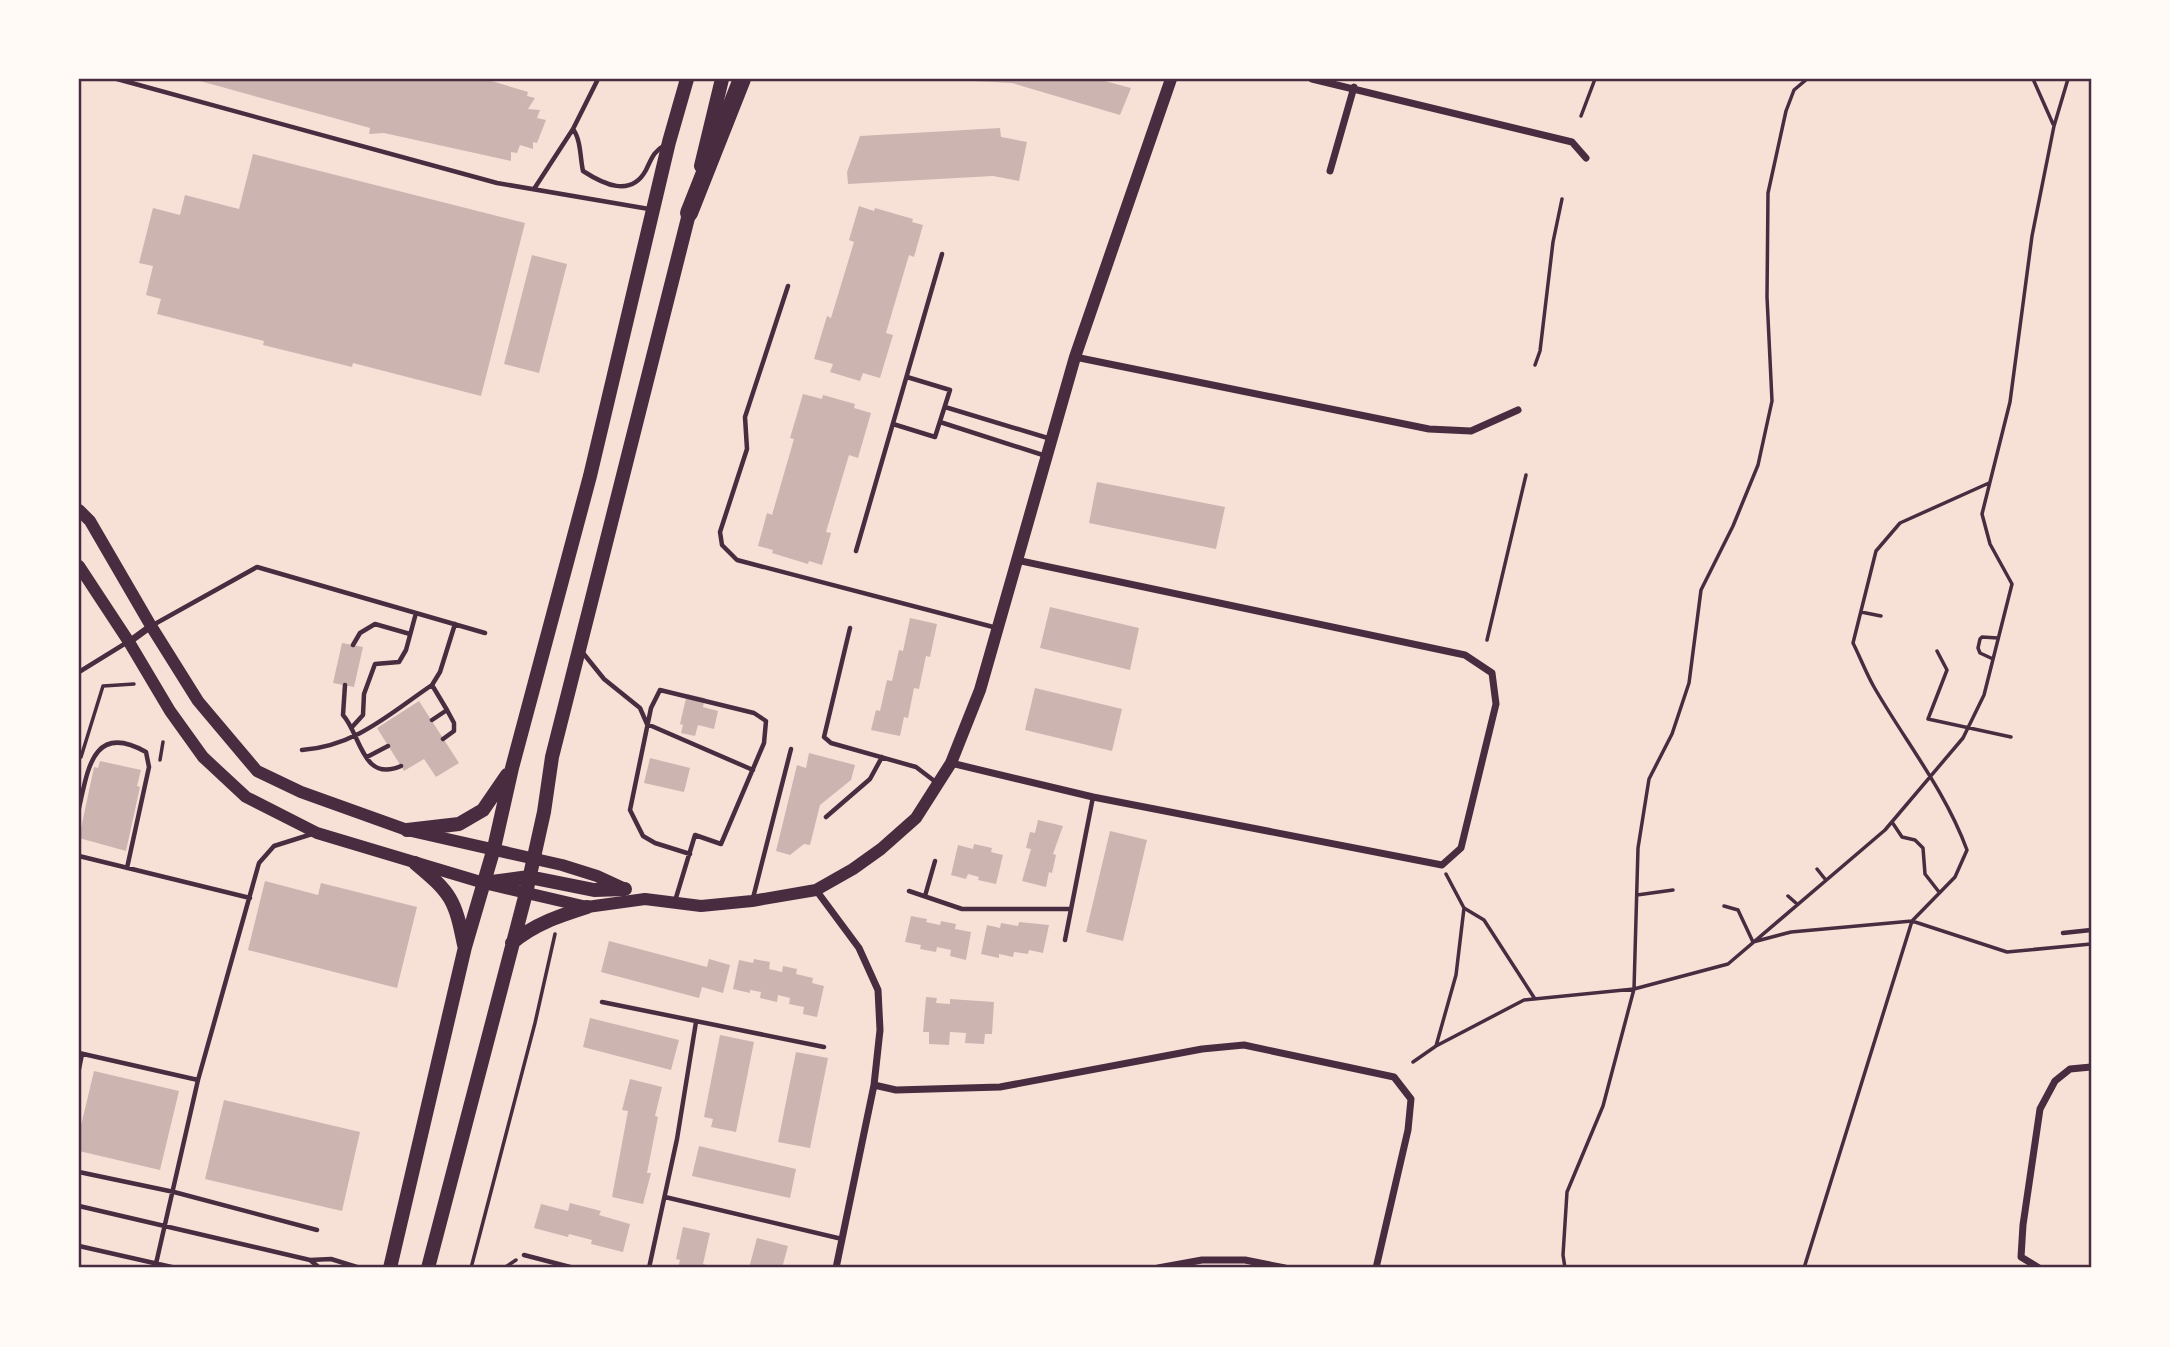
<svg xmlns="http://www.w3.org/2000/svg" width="2170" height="1347" viewBox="0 0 2170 1347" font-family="Signika,sans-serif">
	<rect width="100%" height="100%" fill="#f7e1d7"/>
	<!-- building -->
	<path fill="#ccb4b1" d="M193,79h292l43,13 -1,4 8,2 -7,11 12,1 -3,8 9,2 -9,23 -4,-1v7l-13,-4 -3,8 -6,-1v9l-127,-28 -15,1 1,-6z
		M972,79h125l34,9 -11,27 -108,-32 -40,-2z
		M1000,128l1,9 26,5 -8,39 -26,-5 -145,8 -1,-12 13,-36z
		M253,154l272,69 -44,173 -128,-33 -1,4 -89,-22 1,-4 -107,-27 4,-15 -15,-4 7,-29 -14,-3 14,-55 27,7 5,-20 54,14z
		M859,206l15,5 1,-3 38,11 -1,3 11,3 -9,32 -5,-2 -23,78 7,2 -13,43 -17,-5 -3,8 -30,-9 3,-8 -19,-5 13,-43 4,2 23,-76 -5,-2z
		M532,255l35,9 -28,109 -35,-9z
		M803,394l19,5 1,-4 32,9 -1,4 17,5 -13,45 -9,-3 -23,77 5,1 -9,32 -13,-4 -1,3 -36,-11 1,-3 -15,-4 9,-33 5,2 22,-76 -4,-1z
		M1097,482l128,25 -9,42 -127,-26z
		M1050,607l89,21 -9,42 -90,-22z
		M910,618l27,6 -7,33 -4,-1 -7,33 -5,-1 -6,30 -4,-1 -4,19 -29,-6 5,-20 4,1 7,-31 5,1 7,-31 4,1z
		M342,643l21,4 -9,40 -21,-4z
		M1035,688l87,21 -10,42 -87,-21z
		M687,694l18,4 -2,9 15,4 -4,18 -16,-4 -3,11 -14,-3 2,-8 -3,-1z
		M419,701l40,62 -23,14 -12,-18 -20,12 -27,-43z
		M809,753l46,12 -4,15 -31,25 -10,40 -6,-1 -14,11 -14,-4 21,-86 9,3z
		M650,758l40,10 -6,24 -40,-9z
		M100,761l41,9 -4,16 3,1 -14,64 -47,-13 15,-71 4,1z
		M1038,820l25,6 -10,28 3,1 -4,18 -3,-1 -3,15 -24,-6 9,-32 -5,-1 4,-16 5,1z
		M1110,831l37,9 -24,101 -37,-9z
		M974,844l18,4 -1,4 12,3 -7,29 -18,-4 1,-3 -11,-3 -2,5 -15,-4 7,-30 15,4z
		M265,881l53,14 3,-12 96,24 -20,81 -149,-38z
		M911,916l16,3 -1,3 14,3 1,-4 15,3 -1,5 16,3 -5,28 -16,-4 1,-6 -14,-3 -1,5 -16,-3 1,-4 -16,-3z
		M1019,922l30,3 -6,28 -14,-3 -1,4 -14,-2 -1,5 -14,-3v4l-18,-4 6,-29 13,3 1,-5 17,3z
		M609,941l98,26 2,-8 21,6 -7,28 -21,-6 -3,11 -98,-26z
		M754,959l16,3 -1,7 13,3 1,-6 14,3 -1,5 17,4 -1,5 12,3 -7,31 -14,-3 1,-7 -15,-3 1,-6 -12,-3 -1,7 -17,-4 1,-6 -11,-2v3l-17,-4 6,-29 14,3z
		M926,997l11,1 -1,5 14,1v-5l44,3 -2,32h-7l-1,10 -19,-1 1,-10 -16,-1 -1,13 -20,-1v-12h-6z
		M590,1018l89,22 -8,30 -88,-23z
		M720,1035l34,7 -18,90 -25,-5 2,-8 -9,-2z
		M796,1052l32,6 -18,90 -32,-6z
		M94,1071l85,20 -19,79 -81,-19v-17z
		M630,1079l32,8 -7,29 3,1 -11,56h4l-8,31 -31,-7 16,-86 -6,-1z
		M224,1100l136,32 -18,79 -137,-32z
		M699,1146l97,23 -6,29 -98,-22z
		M570,1203l31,8 -2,4 31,9 -7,28 -32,-8 1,-4 -23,-6 -1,3 -34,-9 7,-24 27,7z
		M683,1227l27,6 -7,31 3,1 -1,3h-27l2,-8 -4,-1z
		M757,1238l31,8 -6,22h-33z"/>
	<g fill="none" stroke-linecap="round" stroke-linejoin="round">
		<!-- path -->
		<path stroke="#4a2c40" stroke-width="3.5" d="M2033,79l20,45
			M1581,116l14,-37
			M1535,365l5,-14 13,-109 9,-43
			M1861,612l20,4
			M1487,640l39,-165
			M1937,651l10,19 -19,49 83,18
			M1993,659l-13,-6 -2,-5 2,-9 2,-2 16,1
			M81,757l22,-71 31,-2
			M160,760l3,-18
			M1892,822l10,15 13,3 8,8 2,26 14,18
			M1817,869l8,10
			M1637,895l36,-5
			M1788,896l9,8
			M1724,906l14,4 15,32 38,-10 121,-11 95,31 84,-8
			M1464,908l20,12 51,79
			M1436,1046l20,-71 8,-67 -18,-34
			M1413,1062l23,-16 88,-46 110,-11 94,-25 157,-134 78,-92 21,-43 28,-111 -22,-40 -8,-30 28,-112 22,-166 22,-110 14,-47
			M471,1268l64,-245 20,-89
			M504,1268l12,-8
			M1565,1268l-2,-13 4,-63 36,-86 31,-117 4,-141 11,-69 23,-45 17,-51 12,-93 32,-64 25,-61 14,-64 -5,-104 1,-104 18,-82 8,-21 13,-11
			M1804,1268l108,-347 43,-44 12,-27c-22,-60 -62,-109 -93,-163 -8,-14 -14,-30 -21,-44l23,-92 24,-28 89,-40"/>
		<!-- service -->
		<path stroke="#4a2c40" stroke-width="4.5" d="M117,79l380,104 152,26
			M573,129l25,-50
			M534,189l39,-60c8,11 7,28 10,42 20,13 48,27 63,-1 6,-12 7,-18 19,-25
			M788,286l-43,131 2,32 -27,83 2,13 15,15 260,68
			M945,407l106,32
			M940,422l106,34
			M893,424l42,13 15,-47 -43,-13
			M856,551l86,-297
			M153,625l104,-58 228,66
			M850,628l-26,109 7,6 85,24 21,16
			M353,645l7,-12 15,-9 35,10
			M583,653l21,26 36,29 7,16 106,46
			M79,672l47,-29
			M345,685l-2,30c18,20 19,68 58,51
			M432,685l15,25 -15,10
			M353,726l10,-11 1,-21 11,-30 24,-2 7,-12 10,-37
			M443,739l11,-8v-8l-7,-13
			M302,750c54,-4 87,-36 130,-65l8,-13 15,-48
			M367,757l21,-11
			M79,808c9,-39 14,-86 67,-56l3,15 -22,101
			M826,817l44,-38 12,-22
			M79,856l171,42
			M909,891l53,18h109
			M925,896l10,-35
			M753,898l38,-149
			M675,901l20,-66 26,9 43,-101 2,-22 -12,-8 -94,-23 -9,18 -21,102 13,26 12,7 35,11
			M2063,933l28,-3
			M1065,940l28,-143
			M602,1002l222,45
			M79,1053l119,27
			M79,1069l3,-15
			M79,1172l95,20 143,38
			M665,1197l177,42
			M79,1206l231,54 21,-1 29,9
			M79,1246l97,22
			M524,1255l50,13
			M311,1261l9,7
			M155,1268l43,-188 61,-217 15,-17 38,-12
			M649,1268l28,-129 19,-117"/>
		<!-- minor -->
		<path stroke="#4a2c40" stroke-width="7" d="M1312,79l260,63 14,16
			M1330,171l24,-84
			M1075,357l354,72 42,2 47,-21
			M129,642l22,-16
			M951,763l142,34 349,68 19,-17 35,-144 -4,-31 -27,-18 -449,-95
			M816,890l43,58 19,42 2,40 -6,55 -38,183
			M874,1085l22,5 104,-3 202,-38 42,-4 150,32 17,22 -3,31 -32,138
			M1158,1268l44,-8h43l40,8
			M2039,1268l-18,-11 2,-32 17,-116 15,-28 15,-12 21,-2"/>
		<!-- tertiary -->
		<path stroke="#4a2c40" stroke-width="12" d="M79,510l11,11 61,105 47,75 59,70 44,21 106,38 155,35 35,11 26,12
			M79,566l50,76 41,69 33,46 43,40 71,36 167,50 103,24 58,-8 56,7 51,-5 64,-11 37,-21 28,-20 35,-31 35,-55 29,-73 95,-333 96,-278"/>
		<!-- secondary -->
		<path stroke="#4a2c40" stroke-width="14" d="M701,166l21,-87
			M407,830l52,-6 24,-14 24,-35
			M415,863c36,30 40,36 49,82
			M484,883l45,-6 65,13 31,-1
			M512,943c22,-19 47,-27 75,-36
			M390,1268l75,-321 29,-99 18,-80 78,-292 79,-334 18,-63
			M428,1268l98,-375 18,-81 8,-55 140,-555"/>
		<!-- motorway -->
		<path stroke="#4a2c40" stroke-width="18" d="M689,213l53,-134"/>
	</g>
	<!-- border -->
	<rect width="2170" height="1347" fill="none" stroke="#fffaf5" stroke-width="161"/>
	<rect x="80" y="80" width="2010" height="1186" fill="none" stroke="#4a2c40" stroke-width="2.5"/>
</svg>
